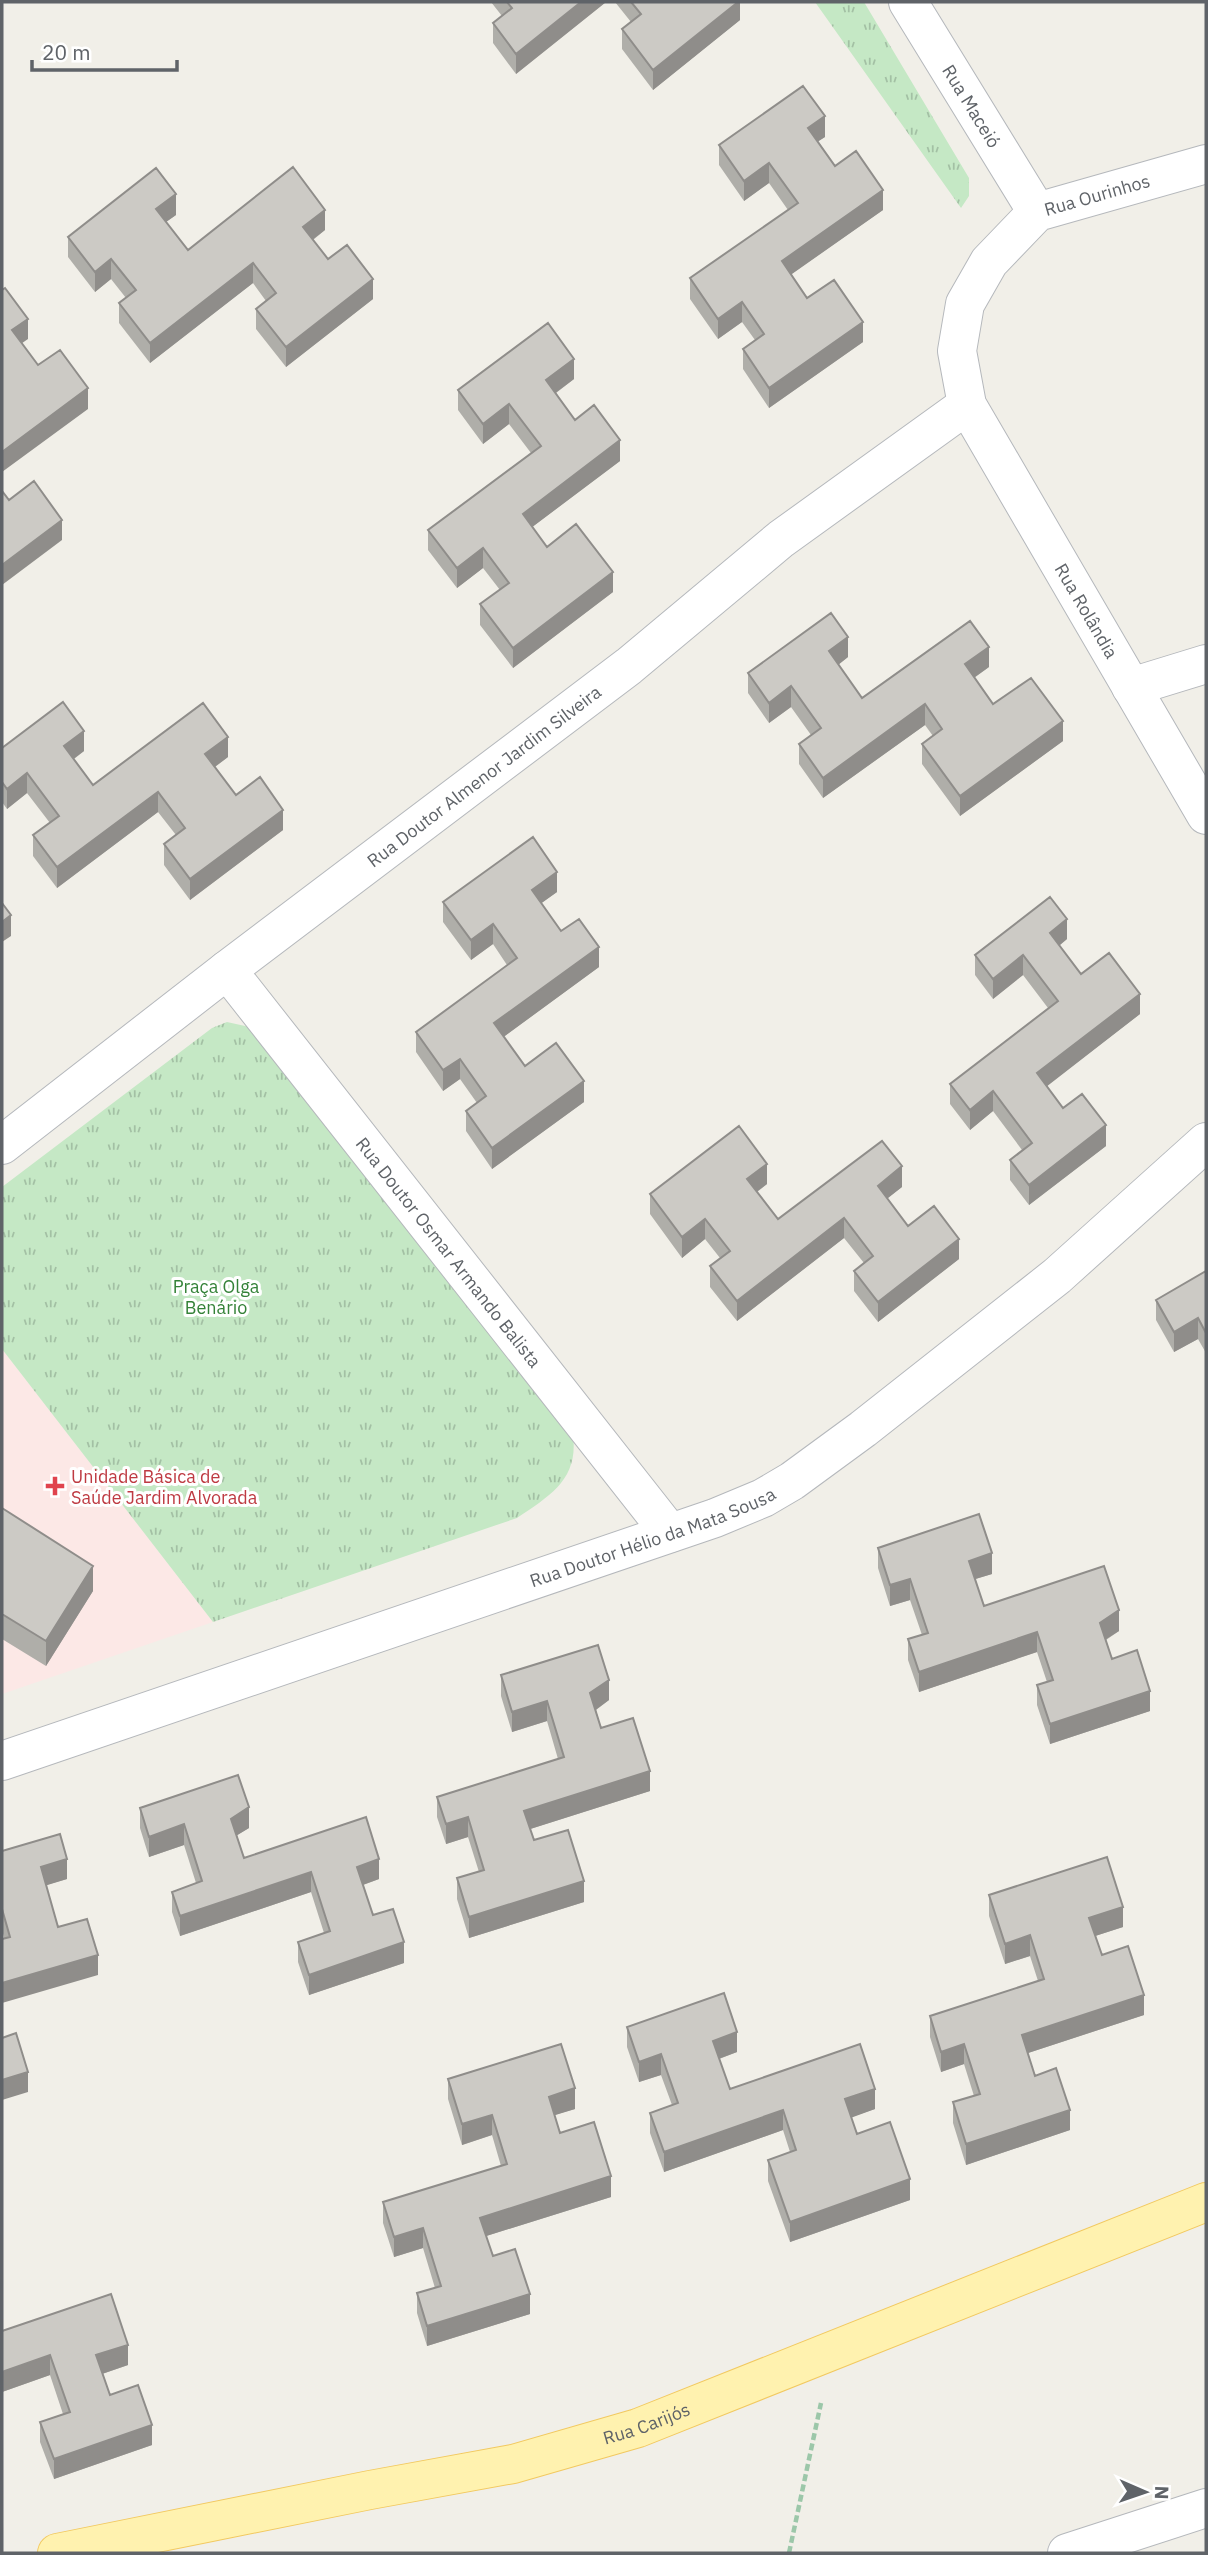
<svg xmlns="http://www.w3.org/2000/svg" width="1208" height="2555" viewBox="0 0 1208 2555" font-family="'IBM Plex Sans',sans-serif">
	<defs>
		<pattern id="park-tufts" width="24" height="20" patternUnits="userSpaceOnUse" patternTransform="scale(1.75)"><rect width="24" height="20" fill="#c5e8c5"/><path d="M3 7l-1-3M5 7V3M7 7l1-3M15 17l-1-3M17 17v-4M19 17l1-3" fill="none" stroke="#a3c0a4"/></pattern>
	</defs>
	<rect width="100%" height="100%" fill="#f1efe8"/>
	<!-- medical -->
	<path fill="#fce8e6" d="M2,1349l211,273 -211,72z"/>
	<!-- park -->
	<path fill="url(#park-tufts)" d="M815,2h49l105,176v18l-8,12z
		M227,1022l27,6 318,400c9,49 -18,65 -55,90l-304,104 -211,-273v-162l210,-159z"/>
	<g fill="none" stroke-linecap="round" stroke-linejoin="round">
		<!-- minor casing -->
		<g stroke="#b5b8bc" stroke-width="40">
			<g id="minor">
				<path id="s1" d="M908,2l129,210"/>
				<path id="s2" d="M1206,164l-169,48 -48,50 -24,42 -8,47 10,54 239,410"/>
				<path d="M1131,687l75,-23"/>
				<path id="s3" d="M227,970l443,563"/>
				<path id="s4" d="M2,1145l225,-175 402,-304 152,-127 186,-134"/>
				<path id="s5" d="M2,1761l713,-243 48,-20 29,-17 71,-52 194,-153 149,-134"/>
				<path d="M1067,2553l139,-45"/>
			</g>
		</g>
		<!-- major casing -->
		<g stroke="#f2c960" stroke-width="40">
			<g id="major">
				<path id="s6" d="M57,2553l313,-63 143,-26 125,-36 568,-226"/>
			</g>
		</g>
		<!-- path -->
		<path stroke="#9cc7a9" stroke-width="4.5" stroke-dasharray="7 3.5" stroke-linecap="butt" d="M789,2553l32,-150"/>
		<!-- minor -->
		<use href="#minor" stroke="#fff" stroke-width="38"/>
		<!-- major -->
		<use href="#major" stroke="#fff2af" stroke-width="38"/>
	</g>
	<!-- wall -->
	<path fill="#afaea9" d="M491,2h115l-90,72 -23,-31v-20l9,-7z
		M615,2h125v18l-87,70 -31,-41v-20l9,-7z
		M825,137l-7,4 17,25 48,44 -92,64 16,24 56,44 -94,66 -26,-39v-20l12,-9 -13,-18 -24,17 -28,-40v-21l98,-68 -19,-27 -25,18 -25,-36v-20z
		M176,215l-10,7 22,28 137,-20 -12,10 15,19 45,40 -87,68 -30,-38v-20l10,-8 -13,-18 -103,80 -31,-40v-20l7,-5 -15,-19 -16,13 -27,-35v-20z
		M574,379l-18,14 19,27 45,41 -88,66 15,20 66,45 -100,76 -33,-43v-21l20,-14 -17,-22 -26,20 -29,-38v-20l103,-77 -22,-29 -26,20 -25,-34v-20z
		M848,657l-10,8 24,33 127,-31 -15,11 19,26 70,37 -103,75 -38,-52v-20l11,-8 -8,-11 -102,73 -24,-34v-20l12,-9 -20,-28 -22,16 -21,-30v-20z
		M2,748l82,3 -10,8 19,26 135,-28 -13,10 21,28 47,35 -93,70 -26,-35v-21l12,-9 -18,-23 -101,76 -24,-32v-21l17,-12 -23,-30 -20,16 -5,-7z
		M557,892l-16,11 20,28 38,36 -96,70 22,29 59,36 -92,67 -26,-38v-20l11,-8 -17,-24 -17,12 -27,-39v-20l91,-67 -14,-21 -22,16 -28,-38v-20z
		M1067,939l-8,7 22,28 59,40 -94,72 17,22 43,38 -77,59 -19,-25v-20l12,-10 -29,-39 -23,19 -20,-26v-20l98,-76 -25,-33 -30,24 -18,-24v-20z
		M767,1184l-10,8 21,27 124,-32 -15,11 21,28 51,33 -81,63 -24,-31v-20l10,-8 -20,-25 -107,83 -27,-34v-21l10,-8 -15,-19 -23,19 -32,-44v-20z
		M1206,1271v82l-8,-14 -24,13 -18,-32v-20z
		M1206,1384v22l-1,-1v-20z
		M2,1508l91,83 -47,75 -44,-27z
		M878,1548l114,26 -17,5 9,27 135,25 -13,9 6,19 38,52 -100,33 -13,-39v-20l10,-3 -10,-30 -118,40 -11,-32v-21l14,-4 -12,-35 -20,6 -12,-38z
		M501,1675l108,25 -13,10 5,18 49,63 -120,38 4,11 50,62 -115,36 -12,-39v-21l22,-6 -11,-35 -22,7 -9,-27v-20l121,-38 -11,-38 -35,11 -11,-36z
		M140,1808l109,20 -12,7 7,23 135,21 -16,6 10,30 31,48 -95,32 -11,-33v-20l26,-9 -13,-41 -131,44 -8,-24v-20l24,-9 -12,-38 -35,12 -9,-29z
		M2,1851l65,28 -21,6 12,42 40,48 -94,-37 -2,-9z
		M989,1895l134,32 -28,9 7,19 42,60 -116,38 7,23 35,54 -104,35 -13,-42v-21l21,-6 -10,-32 -23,8 -11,-35v-21l108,-35 -8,-25 -25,8 -16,-48z
		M627,2027l110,25 -18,7 11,30 145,20 -24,8 6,17 53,66 -120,42 -22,-61v-21l22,-8 -7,-22 -119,42 -14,-39v-20l22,-8 -11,-30 -22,7 -12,-35z
		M448,2079l127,30 -21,6 6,18 51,64 -125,39 7,20 37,58 -103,32 -10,-33v-20l18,-5 -12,-40 -29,9 -11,-34v-21l118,-36 -9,-31 -30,10 -14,-46z
		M2,2331l126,34 -26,9 8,21 42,50 -98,34 -14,-37v-20l23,-8 -13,-39 -48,17z"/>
	<!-- shaded-wall -->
	<path fill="#8f8d8a" d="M581,2h25l-90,72v-20z
		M738,2h2v18l-87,70v-20z
		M825,116v21l-17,11v-20z
		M769,163v20l-25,18v-20z
		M883,190v20l-101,71v-20z
		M176,194v21l-20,14v-20z
		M325,210v20l-22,17v-20z
		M111,259v20l-16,13v-20z
		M253,263v20l-103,80v-20z
		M373,279v20l-87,68v-20z
		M742,302v20l-24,17v-20z
		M28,319v20l-16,11v-20z
		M863,322v20l-94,66v-20z
		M574,359v20l-28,21v-20z
		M88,388v21l-86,63v-20z
		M509,404v20l-26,20v-20z
		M620,440v21l-97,73v-20z
		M62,520v20l-60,45v-20z
		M483,548v20l-26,20v-20z
		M613,572v20l-100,76v-20z
		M848,637v20l-19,15v-21z
		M989,647v20l-24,17v-20z
		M791,686v21l-22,16v-20z
		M925,704v21l-102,73v-20z
		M1063,721v20l-103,75v-20z
		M84,731v20l-20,15v-20z
		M228,737v20l-23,17v-20z
		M27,773v20l-20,16v-20z
		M158,792v20l-101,76v-21z
		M283,810v20l-93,70v-21z
		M557,872v20l-25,18v-20z
		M11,915v21l-9,6v-20z
		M1067,919v20l-17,14v-20z
		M493,924v20l-22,16v-20z
		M599,947v20l-105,77v-21z
		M1023,955v20l-30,24v-20z
		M1140,994v20l-103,80v-21z
		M460,1059v20l-17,12v-21z
		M584,1081v21l-92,67v-21z
		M993,1091v20l-23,19v-20z
		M1106,1125v21l-77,59v-20z
		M767,1164v20l-20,15v-20z
		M902,1166v21l-24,19v-20z
		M844,1218v20l-107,83v-20z
		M705,1219v20l-23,19v-21z
		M959,1239v20l-81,63v-20z
		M1198,1318v21l-24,13v-20z
		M992,1553v21l-23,7v-20z
		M93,1566v25l-47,75v-25z
		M910,1579v21l-20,6v-21z
		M1119,1610v21l-19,12v-20z
		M1037,1632v20l-118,40v-20z
		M609,1680v20l-19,14v-21z
		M1150,1691v20l-100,33v-20z
		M547,1701v20l-35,11v-20z
		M650,1771v20l-126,40v-20z
		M249,1807v21l-18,11v-20z
		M468,1817v20l-22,7v-20z
		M184,1824v21l-35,12v-20z
		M67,1859v20l-26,8v-20z
		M379,1859v20l-22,8v-20z
		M311,1872v20l-131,44v-20z
		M584,1881v21l-115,36v-21z
		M1123,1907v20l-34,11v-20z
		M1030,1935v21l-25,8v-20z
		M404,1942v21l-95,32v-20z
		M98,1955v20l-96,28v-20z
		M1144,1995v20l-122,40v-20z
		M737,2032v20l-24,9v-20z
		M964,2044v20l-23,8v-20z
		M661,2054v21l-22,7v-20z
		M28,2072v20l-26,8v-20z
		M575,2088v21l-26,8v-20z
		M875,2089v20l-30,11v-21z
		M783,2110v20l-119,42v-20z
		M1070,2110v20l-104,35v-21z
		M492,2115v20l-30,10v-21z
		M611,2176v21l-131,41v-20z
		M910,2179v21l-120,42v-20z
		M423,2228v20l-29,9v-20z
		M530,2294v20l-103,32v-20z
		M128,2345v20l-32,11v-21z
		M50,2355v20l-48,17v-20z
		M152,2425v20l-98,34v-20z"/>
	<!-- building -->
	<path fill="#cccac5" stroke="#8f8d8a" stroke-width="2" d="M507,2h74l-65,52 -23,-31 19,-15z
		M631,2h107l-85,68 -31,-41 19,-15z
		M803,86l22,30 -17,12 27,38 21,-15 27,39 -101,71 25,37 27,-18 29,42 -94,66 -26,-39 21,-15 -22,-32 -24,17 -28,-41 108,-75 -29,-40 -25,18 -25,-36z
		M293,167l32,43 -22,17 25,32 19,-14 26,34 -87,68 -30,-38 20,-16 -23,-30 -103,80 -31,-40 17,-13 -25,-31 -16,13 -27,-35 88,-69 20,26 -20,15 32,41z
		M5,288l23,31 -16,11 26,35 22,-15 28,38 -86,64v-162z
		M548,323l26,36 -28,21 29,40 19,-15 26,35 -97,74 24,33 29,-23 37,48 -100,76 -33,-44 29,-21 -26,-35 -26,20 -29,-38 113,-84 -32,-42 -26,20 -25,-34z
		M34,481l28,39 -60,45v-74l7,9z
		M831,613l17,24 -19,14 33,47 108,-77 19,26 -24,17 28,40 38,-26 32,43 -103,75 -38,-52 20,-15 -17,-25 -102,74 -24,-34 22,-16 -30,-42 -22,17 -21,-30z
		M63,702l21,29 -20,15 29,39 110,-82 25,34 -23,17 31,41 24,-18 23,33 -93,69 -26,-35 21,-16 -27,-36 -101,75 -24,-32 26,-19 -32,-43 -20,16 -5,-7v-34z
		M533,837l24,35 -25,18 29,41 18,-12 20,28 -105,76 31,43 31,-23 28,38 -92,67 -26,-37 20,-15 -26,-37 -17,11 -27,-38 101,-74 -24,-34 -22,16 -28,-38z
		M1050,897l17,22 -17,14 31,41 28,-21 31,41 -103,79 26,35 19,-14 24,31 -77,60 -19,-25 22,-17 -39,-52 -23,19 -20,-26 108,-83 -35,-46 -30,24 -18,-24z
		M2,903l9,12 -9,7z
		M739,1126l28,38 -20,15 31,40 104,-78 20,25 -24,20 30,40 26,-20 25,33 -81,63 -24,-31 19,-15 -29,-38 -107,83 -27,-35 20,-15 -25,-32 -23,18 -32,-43z
		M1206,1271v62l-8,-15 -24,14 -18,-32z
		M2,1508l91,58 -47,75 -44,-27z
		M979,1514l13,39 -23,8 15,45 120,-40 15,44 -19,13 12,36 25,-9 13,41 -100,33 -13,-39 16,-5 -16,-48 -118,40 -11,-33 20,-6 -18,-54 -20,6 -12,-37z
		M598,1645l11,35 -19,13 11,35 32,-10 17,53 -126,40 10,29 34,-10 16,51 -115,36 -12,-39 27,-8 -16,-53 -22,7 -9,-27 127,-40 -17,-56 -35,11 -11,-37z
		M238,1775l11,32 -18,12 13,39 122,-41 13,42 -22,8 16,48 20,-6 11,33 -95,33 -11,-33 32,-11 -19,-59 -131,44 -8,-24 30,-11 -18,-57 -35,13 -9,-29z
		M60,1834l7,25 -26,8 17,60 29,-8 11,36 -96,28v-44l8,-2 -8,-28v-58z
		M1107,1857l16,50 -34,11 13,37 26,-9 16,49 -122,40 13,41 21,-8 14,42 -104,34 -13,-42 27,-8 -16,-50 -23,8 -11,-36 114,-37 -14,-44 -25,9 -16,-49z
		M724,1993l13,39 -24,9 17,48 130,-45 15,45 -30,10 12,35 33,-12 20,57 -120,43 -22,-62 28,-10 -13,-40 -119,42 -14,-39 28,-10 -17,-49 -22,8 -12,-35z
		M16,2033l12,39 -26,8v-42z
		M561,2044l14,44 -26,9 11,36 34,-11 17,54 -131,42 13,38 22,-7 15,45 -103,32 -10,-33 24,-7 -18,-58 -29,9 -11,-35 124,-38 -15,-49 -30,9 -14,-45z
		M111,2294l17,51 -32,10 14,40 28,-10 14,40 -98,34 -14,-37 30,-10 -20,-57 -48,17v-41z"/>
	<!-- markers -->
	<path fill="#e0444e" stroke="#fff" stroke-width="2.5" d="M51.5 1475.5h7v7h7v7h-7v7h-7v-7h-7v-7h7z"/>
	<g text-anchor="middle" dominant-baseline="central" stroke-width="6" stroke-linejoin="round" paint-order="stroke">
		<!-- street labels -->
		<g font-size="18" fill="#5f6368" stroke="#fff">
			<text stroke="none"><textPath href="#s1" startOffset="122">Rua Maceió</textPath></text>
			<text transform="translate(1097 195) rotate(-16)">Rua Ourinhos</text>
			<text stroke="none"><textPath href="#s2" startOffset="634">Rua Rolândia</textPath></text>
			<text stroke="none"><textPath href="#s4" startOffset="607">Rua Doutor Almenor Jardim Silveira</textPath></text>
			<text stroke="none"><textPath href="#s3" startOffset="359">Rua Doutor Osmar Armando Balista</textPath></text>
			<text stroke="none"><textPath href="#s5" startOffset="688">Rua Doutor Hélio da Mata Sousa</textPath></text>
			<text stroke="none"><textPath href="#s6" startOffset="604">Rua Carijós</textPath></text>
		</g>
		<!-- park labels -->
		<g font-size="18" fill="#348238" stroke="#fff">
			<text x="216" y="1286">Praça Olga<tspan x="216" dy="21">Benário</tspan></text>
		</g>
		<!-- health labels -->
		<g font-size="18" fill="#be3a42" stroke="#fff" text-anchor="start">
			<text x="71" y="1476">Unidade Básica de<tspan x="71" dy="21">Saúde Jardim Alvorada</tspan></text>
		</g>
	</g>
	<!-- border -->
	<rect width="1208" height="2555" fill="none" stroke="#5f6368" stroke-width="7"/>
	<!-- north arrow -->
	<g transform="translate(1145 2492) rotate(92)" stroke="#ffffff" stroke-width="5" paint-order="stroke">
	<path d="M0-5L12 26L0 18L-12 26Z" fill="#5f6368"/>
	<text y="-10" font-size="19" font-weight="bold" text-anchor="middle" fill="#5f6368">N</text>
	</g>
	<!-- scale -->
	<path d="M32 60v10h145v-10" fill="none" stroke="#5f6368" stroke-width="3.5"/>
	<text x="42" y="60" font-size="21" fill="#5f6368" stroke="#ffffff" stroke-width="5" paint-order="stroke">20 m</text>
</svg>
